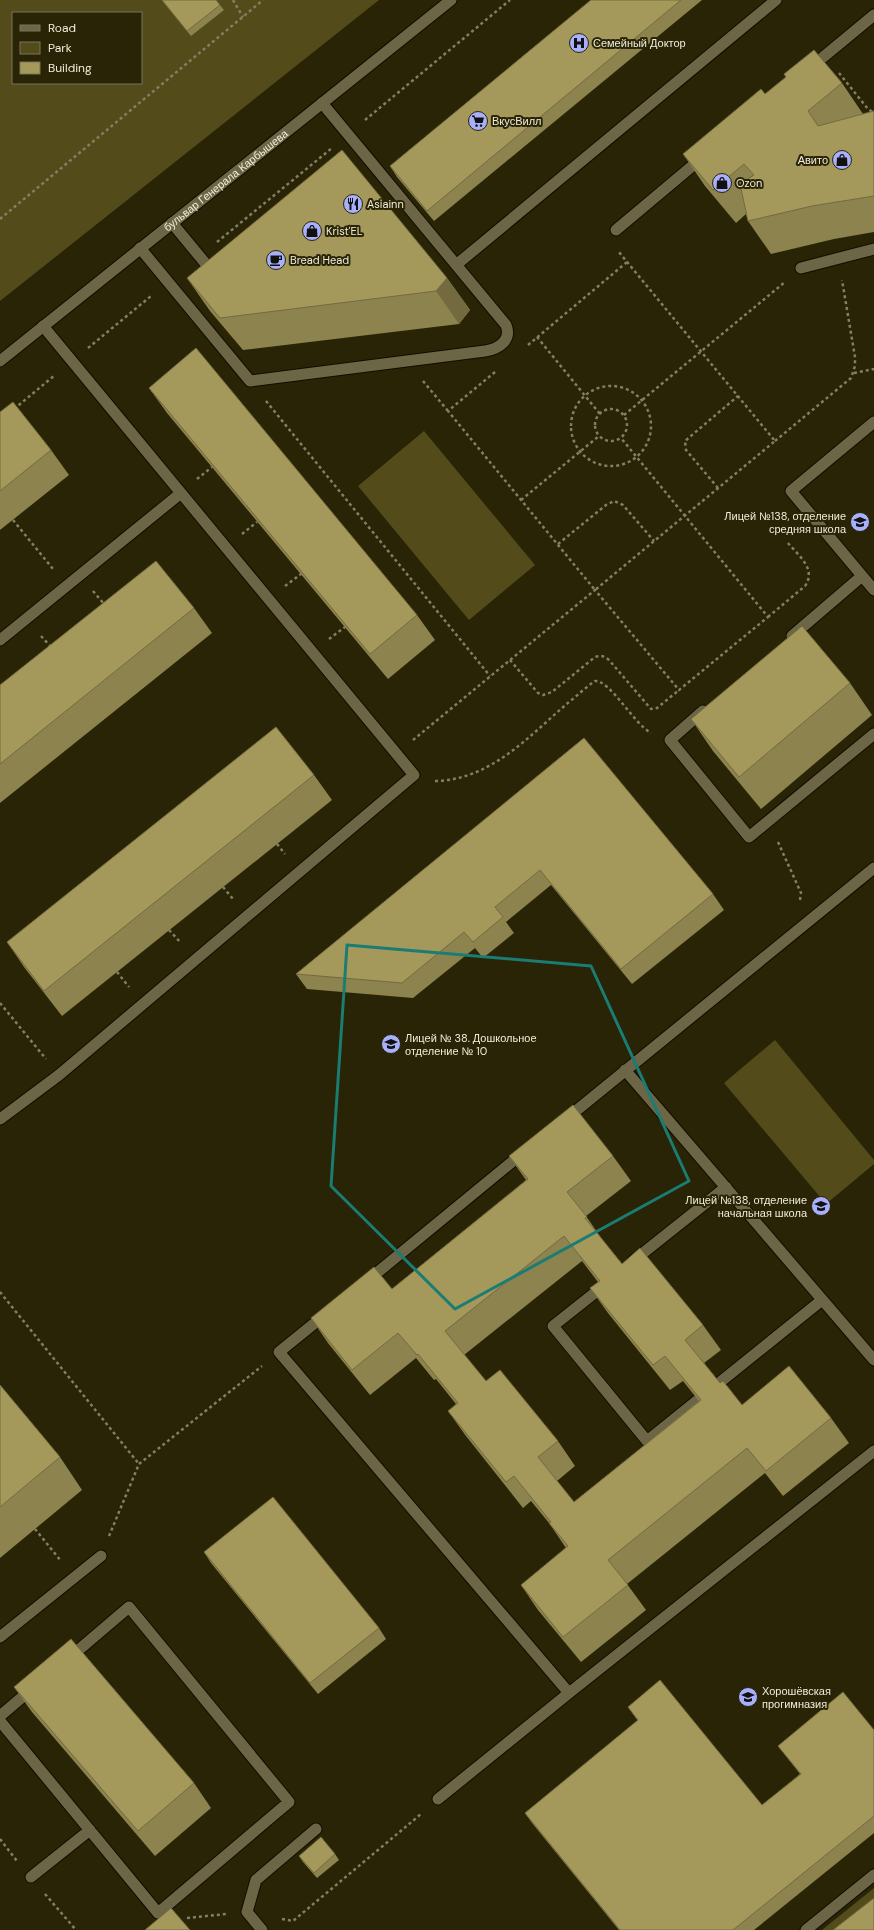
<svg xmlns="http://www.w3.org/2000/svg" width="874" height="1930" viewBox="0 0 874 1930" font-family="'DM Sans',sans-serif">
	<rect width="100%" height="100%" fill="#292405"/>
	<!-- green -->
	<path fill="#544b1b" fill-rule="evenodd" d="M0,0h379l-379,301zM13,13h128v70h-128z
		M424,431l111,134 -66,55 -111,-134z
		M775,1040l99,120v4l-48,40 -102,-121z
		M874,1888v42h-52z"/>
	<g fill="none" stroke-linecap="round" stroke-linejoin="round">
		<!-- service casing -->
		<g stroke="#110d00" stroke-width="13">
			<path id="service" d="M810,68l64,-53
				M172,223l43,52
				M616,230l87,-73
				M140,248l110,133 235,-30c14,-2 27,-11 21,-26l-184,-222
				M456,265l320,-265
				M801,268l73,-19
				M874,422l-83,69 83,99
				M792,636l70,-60
				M0,640l181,-147
				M703,711l-33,29 79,97 125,-103
				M625,1070l249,290
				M0,1119l59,-44 355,-300 -371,-449
				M566,1119l308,-251
				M633,1261l93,-74
				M367,1281l157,-129
				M606,1284l-53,42 94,115 175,-141
				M326,1314l-47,38 290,341 305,-242
				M0,1637l101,-81
				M0,1716l33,-28
				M0,1721l158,192 131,-111 -160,-195 -61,52
				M438,1799l131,-106
				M31,1877l59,-47
				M262,1930l-15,-18 9,-32 60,-51
				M806,1930l68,-55"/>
		</g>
		<!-- tertiary casing -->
		<g stroke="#110d00" stroke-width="13">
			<g id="tertiary">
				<path id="s1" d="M0,361l451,-361"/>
			</g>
		</g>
		<!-- path -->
		<path stroke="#837f65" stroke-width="2.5" stroke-dasharray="3 3" stroke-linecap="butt" d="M233,0l10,17
			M839,73l29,36 6,4
			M365,120l145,-120
			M0,219l263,-219
			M217,242l115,-94
			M537,337l63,77
			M528,345l99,-83
			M88,348l63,-52
			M495,372l-47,39 147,179 180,-149 -157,-190
			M854,373l20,-4
			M423,381l25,30
			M571 426a40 40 0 1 1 80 0a40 40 0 1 1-80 0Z
			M266,401l224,275
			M14,409l41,-34
			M595 425a16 16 0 1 1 32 0a16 16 0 1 1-32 0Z
			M624,415l161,-133
			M775,441l76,-63 4,-12v-9l-13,-77
			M197,479l15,-12
			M718,488l-32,-38 -1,-9 53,-45
			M521,500l78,-64
			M13,520l40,49
			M242,534l15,-12
			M558,544l48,-39 8,-4 9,4 31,36
			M285,586l16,-12
			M93,591l11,13
			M768,617l37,-31c12,-17 -7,-31 -18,-44
			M41,636l10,11
			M329,639l16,-12
			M510,660l28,33 5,2 9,-3 43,-35c6,-2 9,-1 14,3l42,49 6,-1 22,-18
			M413,740l182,-150 84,100 89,-73 -147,-179
			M435,781c56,-1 94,-45 134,-79 9,-7 17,-15 26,-21 15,-1 39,43 56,52
			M778,842l23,51 -1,7
			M277,844l8,10
			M223,887l10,12
			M169,930l12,13
			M117,972l12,15
			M0,1003l46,56
			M0,1292l139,172
			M35,1529l26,32
			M109,1536l30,-72 123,-98
			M0,1839l17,22
			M45,1894l31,36
			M187,1918l39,-4
			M282,1919l11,2 128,-107"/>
		<!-- service -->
		<use href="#service" stroke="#6c6647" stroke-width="11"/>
		<!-- tertiary -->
		<use href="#tertiary" stroke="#6c6647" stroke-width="11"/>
	</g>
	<!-- wall -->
	<path fill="#8d834e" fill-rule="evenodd" d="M162,0h54l8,10 -33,26z
		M591,0h111l-268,221 -37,-44 -7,-11z
		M842,83l21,31 11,-3v121l-40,7 -63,15 -23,-33 -2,-7 -10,9 -31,-37 -22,-32 82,-60z
		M187,278h260l23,32 -11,14 -216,26 -33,-39z
		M149,388l268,227 18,25 -47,39 -221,-266z
		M0,412l51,38 18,25 -69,55z
		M194,608l18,25 -212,170v-118z
		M850,683l22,32 -111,94 -48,-58 -22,-32z
		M584,738l129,156 11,16 -92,74 -81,-99 -45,37 8,11 -31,25 -8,-10 -62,50 -106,-9 -11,-15z
		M314,775l18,25 -270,216 -38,-49 -17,-25z
		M509,1156h104l18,25 -45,35 18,26 18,22 81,61 18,25 -17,13 16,20 22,22 89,13 18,25 -66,53 -18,-23 -138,111 19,26 -65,52 -43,-52 -17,-25 45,-37 -17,-25 -18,-22 -8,7 -57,-72 -18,-25 8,-7 -20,-25 -2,1 -18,-22 -46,37 -42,-52 -17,-25 81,-29 134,-109zM582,1261l16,21 -8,6 18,25 62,77 13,-9 16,20 -125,101 -17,-21 18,-15 -17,-25 -72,-60 -22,-26z
		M0,1385l60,72 22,33 -82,68z
		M204,1552l175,76 7,11 -68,55 -107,-131z
		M14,1687l180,96 17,25 -56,48 -123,-144z
		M628,1707l134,98 38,-31 -14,-18 -8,-10 96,-16v103l-120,97h-135l-87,-107 -7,-10 113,-92z
		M335,1854l4,6 -22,18 -14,-16 -4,-6z"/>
	<!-- shaded-wall -->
	<path fill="#736a40" d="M447,278l23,32 -11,14 -23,-33z"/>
	<!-- building -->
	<path fill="#a4985b" stroke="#736a40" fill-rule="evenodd" d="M162,0h54l4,5 -33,26z
		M591,0h90l-254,211 -37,-45z
		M814,50l28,33 -34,28 10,15 56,-15v85l-62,10 -64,15 -8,-37 14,-9 -10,-11 -31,26 -30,-36 78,-65 4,5 21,-17 -2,-3z
		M342,150l105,128 -11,13 -216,27 -33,-40z
		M196,348l221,267 -47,39 -221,-266z
		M13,402l38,48 -51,41v-79z
		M156,561l38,47 -194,156v-79z
		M802,626l48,57 -111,94 -48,-58z
		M276,727l38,48 -270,216 -37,-49z
		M584,738l129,156 -92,75 -81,-99 -45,37 8,10 -30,25 -9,-10 -62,51 -106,-9z
		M573,1105l40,51 -46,36 20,25 -2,1 37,46 18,-16 63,77 -18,15 35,43 3,-2 19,24 47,-39 42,52 -65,53 -19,-23 -139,112 20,25 -65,52 -42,-52 47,-39 -19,-23 2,-1 -37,-46 -8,6 -58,-71 10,-8 -40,-49 -1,1 -19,-22 -46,37 -41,-52 63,-51 18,22 136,-110 -19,-23zM564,1236l36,45 -10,7 63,77 12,-9 36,44 -127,102 -36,-45 20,-16 -58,-71 -14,11 -41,-50z
		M0,1385l60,72 -60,50z
		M273,1497l106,131 -69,55 -106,-131z
		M71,1639l123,144 -56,48 -124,-144z
		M660,1680l102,125 39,-31 -23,-28 65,-54 31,38v86l-141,114h-113l-95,-117 113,-93 -10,-13z
		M321,1837l14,17 -21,19 -15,-17z
		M874,1898v32h-41z
		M171,1908l19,22h-45z"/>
	<!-- marked area -->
	<path fill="none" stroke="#1a7c73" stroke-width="3" stroke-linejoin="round" d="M347,945l244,21 98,215 -234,128 -124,-123z"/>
	<!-- icons -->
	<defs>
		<g id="hospital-disc" transform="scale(1)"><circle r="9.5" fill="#a8b0fc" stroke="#292405"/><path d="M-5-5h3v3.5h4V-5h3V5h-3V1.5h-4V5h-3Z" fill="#111"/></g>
		<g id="supermarket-disc" transform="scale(1)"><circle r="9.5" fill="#a8b0fc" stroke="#292405"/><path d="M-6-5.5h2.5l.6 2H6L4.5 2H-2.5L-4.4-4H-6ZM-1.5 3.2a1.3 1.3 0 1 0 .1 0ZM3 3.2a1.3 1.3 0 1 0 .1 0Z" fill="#111"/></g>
		<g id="shop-disc" transform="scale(1)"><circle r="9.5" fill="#a8b0fc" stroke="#292405"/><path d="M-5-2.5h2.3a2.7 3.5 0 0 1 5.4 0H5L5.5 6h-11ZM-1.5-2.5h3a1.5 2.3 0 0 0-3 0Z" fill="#111"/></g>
		<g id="restaurant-disc" transform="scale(1)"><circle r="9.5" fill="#a8b0fc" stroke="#292405"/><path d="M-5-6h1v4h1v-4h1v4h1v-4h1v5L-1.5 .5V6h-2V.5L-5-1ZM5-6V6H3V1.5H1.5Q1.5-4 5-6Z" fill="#111"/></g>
		<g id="cafe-disc" transform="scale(1)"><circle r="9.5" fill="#a8b0fc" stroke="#292405"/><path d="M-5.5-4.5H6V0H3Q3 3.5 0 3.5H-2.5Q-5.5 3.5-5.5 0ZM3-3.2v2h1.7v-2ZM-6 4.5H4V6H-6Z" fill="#111"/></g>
		<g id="school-disc" transform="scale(1)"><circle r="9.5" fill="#a8b0fc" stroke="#292405"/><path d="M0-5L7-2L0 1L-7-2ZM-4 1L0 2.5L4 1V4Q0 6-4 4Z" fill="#111"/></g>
	</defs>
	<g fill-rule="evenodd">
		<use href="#hospital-disc" x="579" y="43"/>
		<use href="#supermarket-disc" x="478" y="121"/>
		<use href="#shop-disc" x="842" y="160"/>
		<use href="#shop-disc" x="722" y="183"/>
		<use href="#restaurant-disc" x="353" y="204"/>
		<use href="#shop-disc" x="312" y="231"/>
		<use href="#cafe-disc" x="276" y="260"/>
		<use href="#school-disc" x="860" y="522"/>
		<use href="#school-disc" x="391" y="1044"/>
		<use href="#school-disc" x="821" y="1206"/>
		<use href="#school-disc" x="748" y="1697"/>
	</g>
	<g text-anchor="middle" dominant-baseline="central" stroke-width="4" stroke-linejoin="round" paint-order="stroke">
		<!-- poi labels -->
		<g font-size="11" fill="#efecda" stroke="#292405" text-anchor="start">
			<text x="593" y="43">Семейный Доктор</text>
			<text x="492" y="121">ВкусВилл</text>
			<text x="828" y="160" text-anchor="end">Авито</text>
			<text x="736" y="183">Ozon</text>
			<text x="367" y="204">Asiainn</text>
			<text x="326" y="231">Krist'EL</text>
			<text x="290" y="260">Bread Head</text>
			<text x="846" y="516" text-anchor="end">Лицей №138, отделение<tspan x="846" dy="13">средняя школа</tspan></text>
			<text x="405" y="1038">Лицей № 38. Дошкольное<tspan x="405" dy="13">отделение № 10</tspan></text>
			<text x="807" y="1200" text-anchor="end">Лицей №138, отделение<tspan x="807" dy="13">начальная школа</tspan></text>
			<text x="762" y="1691">Хорошёвская<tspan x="762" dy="13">прогимназия</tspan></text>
		</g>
		<!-- street labels -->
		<g font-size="11" fill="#efecda" stroke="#292405">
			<text stroke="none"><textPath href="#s1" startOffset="289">бульвар Генерала Карбышева</textPath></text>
		</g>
	</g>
	<!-- legend -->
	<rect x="12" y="12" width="130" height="72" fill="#292405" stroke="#78745a"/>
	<rect x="20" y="25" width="20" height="6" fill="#6c6647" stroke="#78745a"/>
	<text x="48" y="32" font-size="12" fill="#efecda">Road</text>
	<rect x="20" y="42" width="20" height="12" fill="#544b1b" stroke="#78745a"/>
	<text x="48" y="52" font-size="12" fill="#efecda">Park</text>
	<rect x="20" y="62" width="20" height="12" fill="#a4985b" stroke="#78745a"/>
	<text x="48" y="72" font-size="12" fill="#efecda">Building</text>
</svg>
